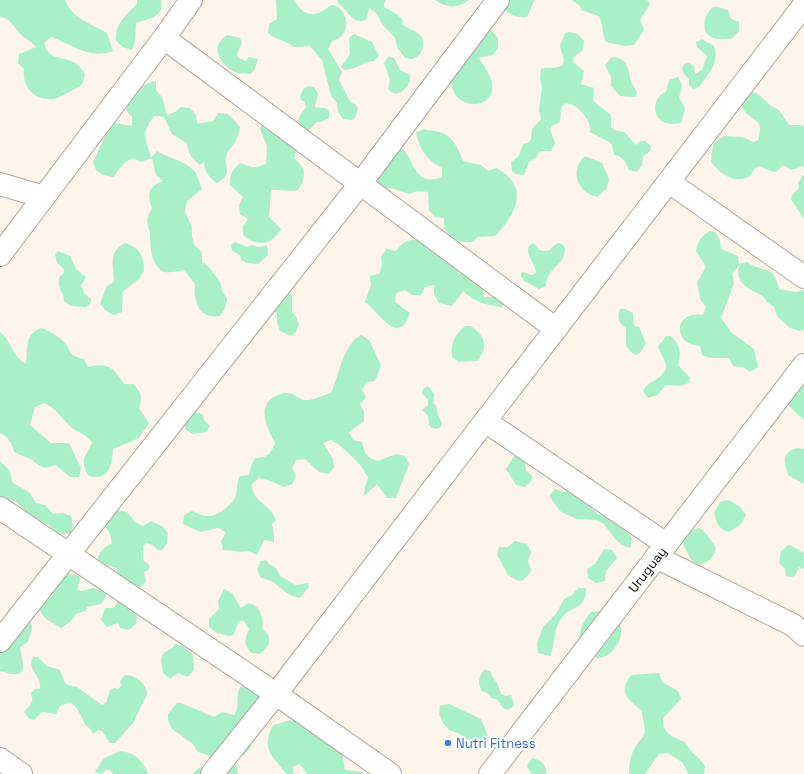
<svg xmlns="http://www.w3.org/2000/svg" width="804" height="774" viewBox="0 0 804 774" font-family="'Space Grotesk',sans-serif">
	<rect width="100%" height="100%" fill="#fdf4ea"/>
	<!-- green -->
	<path fill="#a9f0c7" d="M0,0h65c6,18 27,24 42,33l6,18c-26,9 -40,-7 -62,-14l-7,6c6,18 13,12 27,18 6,2 10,7 14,13 -1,2 -1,7 -2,9 -4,5 -11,7 -16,10 -6,3 -11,7 -18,6 -17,0 -27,-14 -25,-30l-6,-6 1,-9 17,-7c-5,-6 -10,-8 -15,-12 -6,-6 -11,-18 -21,-18z
		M137,0h24v11l-7,6 -18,6 -1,18 -3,9 -9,-3 -7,-6c-2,-16 10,-26 21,-37z
		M276,0h18c4,8 14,18 24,13 6,-2 9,-6 15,-8 17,6 19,31 -1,36l-4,8 14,23 -3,8 12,23 4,1 3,4 -2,8 -3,4 -10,-1 -5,-7 -1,-9 -6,-7 -9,-36 -12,-14 -16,1c-9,-7 -18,-7 -26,-14l1,-9 8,-5z
		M338,0h48l-2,3v4l11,6 8,7 -1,4c8,7 23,7 21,22 -1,7 -4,10 -10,13l-8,-1 -8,-11 -2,-9 -12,-13 -7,-12 -7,-5 -3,12c-15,5 -17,-10 -28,-17z
		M435,0h34c-12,9 -22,8 -34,0z
		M496,0h38v1l-7,16c-14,2 -24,-6 -31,-17z
		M572,0h75l3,4 -10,16 4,9 -10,16 -10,1 -18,-4c-4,-9 -3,-17 -7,-26l-18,-6 -1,-4z
		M715,6l13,4 3,9 8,3v9l-6,7c-6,1 -14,2 -20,0 -14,-5 -9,-27 2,-32z
		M488,27l10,11v9l-5,8 -14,3c5,8 11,16 13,25 4,21 -21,27 -34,15 -5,-5 -7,-13 -9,-20z
		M569,32l9,2 6,7 -1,9 -10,8v4l11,9 -3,13 13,4 -1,13 18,14v12l3,3 10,2 12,13 4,-4h5l6,5 -1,5 -7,5 -1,9 -5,7 -8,-2c-3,-8 -6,-14 -15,-15l-2,-10 -3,-3 -19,-10c3,-13 -19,-34 -27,-27 -4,4 -1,13 -4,18l-8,3 -1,4 5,13 -4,8h-9l-4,2 -1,4 -8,5 -5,13 -8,-1 -4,-3 -1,-9 8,-6 4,-12 5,-1 3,-4 1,-10 9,-10 -2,-9 3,-23 -2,-8 1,-10c7,-3 14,1 22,-4l1,-5 -4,-14 5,-13z
		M354,34l18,8 7,14 -5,5c-9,0 -20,9 -29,9l-4,-3 9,-13 -1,-16z
		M227,35l13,3 2,4 -5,12 1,4 8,3 3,-4 9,2 -4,12 -4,3c-4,-1 -9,0 -13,-1 -16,-7 -29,-25 -10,-38z
		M702,39l12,7c6,17 -6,28 -15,41l-6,2 -4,-4v-6l-5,-5 -2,-6 2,-4 5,-1 5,4 1,7 7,-4 5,-14 -10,-9 -1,-5z
		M389,56l6,3 5,11 10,5c1,12 -13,26 -22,14l2,-9 -6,-17z
		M615,57c14,3 13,13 16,25 2,4 5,7 6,11l-2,4 -15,-1 -9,-10v-9l-6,-12 6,-7z
		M678,77l4,8 -3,13 5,8 1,4 -4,13c-7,1 -13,2 -19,-2 -11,-7 -8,-25 4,-29l3,-12z
		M156,81v9l6,7 5,18 8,-3 6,-5 9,1 6,7 1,9 16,-3 5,-8 10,1 12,13c-1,7 -3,12 -7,18 -2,3 -5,5 -6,8 -5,14 8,19 -10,30 -9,-6 -12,-11 -13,-21l-4,3c-9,-7 -12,-12 -13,-22l-15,-9 -8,-17 -10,-1c-15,21 -8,20 -3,42l6,-7c13,8 28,9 38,21 3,4 5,13 7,17l-15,12 -2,10 7,17v9l3,9 7,6v10l7,5 11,15 2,9 5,8 -2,9 -5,8c-21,4 -27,-15 -25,-32l-11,-14c-6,1 -13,3 -19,2 -14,-4 -15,-26 -15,-38 1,-3 -2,-5 -2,-8 -2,-7 1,-12 4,-18 -6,-14 -3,-22 11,-27l-7,-6 -4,-17 -11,4 -9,-4c-9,4 -12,11 -19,19l-10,-2 -7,-5 -3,-8 15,-32 7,-7 17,3v-9l-6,-7c3,-13 16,-27 30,-29z
		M309,86l5,1 4,7 -3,13c8,2 16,-2 14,11l-8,4h-4l-9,9 -9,-3c-3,-9 2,-14 7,-21l-1,-5 -4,-2 -1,-4 4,-8z
		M750,91l8,3 13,12 8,4 10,15h13l2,2v39l-13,4 -8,-5 -7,7 -5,-1 -12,-5 -4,2 -5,8c-16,9 -29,-2 -39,-14l2,-18 11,-8 18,1 12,5 4,-2c8,-25 -9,-16 -17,-35z
		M264,121l33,27 -3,10c12,10 13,19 4,32 -10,2 -18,-1 -27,0l-2,27 12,12c-9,17 -25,18 -38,6v-9l5,-7 -8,-5 -1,-9 4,-8 -13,-12c0,-11 2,-16 11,-22 10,5 15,5 25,1l1,-18 -7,-17z
		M424,129c6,2 14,2 19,4 11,5 16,17 20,28l18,4 7,6 8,-3c35,18 20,46 -1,68l-18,1 -3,4c-15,4 -22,-2 -30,-14v-9l-9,-1 -6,-7 -1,-18 -10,-1 -9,3 -18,-6 -18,5 -5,-23 14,-10 8,3 -1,-9 6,-6 9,2c11,15 13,37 38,27v-9c-15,-8 -23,-19 -26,-35z
		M585,156l17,7 7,16 -2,9 -10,9c-20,-5 -28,-27 -12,-41z
		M803,175l1,1v43l-13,-20 2,-5 6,-6 -1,-5z
		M710,231l5,1 5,8 1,9 17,7 1,8 8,-2c17,12 27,2 32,27l17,3 8,-2v39l-4,2 -10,-3 -13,-12 -3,-9 -7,-5 -3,-5 -16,-9 -7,-6 -3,-8 1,-9 -7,9 2,9 -13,35 11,15 22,16 4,18 -8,5 -7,-5 -10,-1 -4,-8h-19l-8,-3 -2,-9c-28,-1 -27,-36 3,-31l3,-8 -6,-8 -3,-17 9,-15 -10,-16c2,-10 5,-15 14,-20z
		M418,239l37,26 4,9 7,-5 16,9 2,19h9l8,-4 7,6 -6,8c-16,-2 -28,-5 -39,-16l-11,15 -13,-3 -5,-9v-9l-9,2 -4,8h-9l-7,-5 -9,3 -1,9 15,11c-12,36 -32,-3 -45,-11l6,-17 -1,-9 9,-2 3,-8 -1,-9 5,-8 10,2c6,-9 11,-11 22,-12z
		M235,242l12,5 5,-2 6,2 9,-1 1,9 -10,9 -11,-1 -6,-3 -1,-5 -8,-4 -1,-6z
		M125,243c14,4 19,13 19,28l-5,8 -16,12 -1,21 -8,3 -9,-5 -5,-7 7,-17 7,-4c0,-16 -7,-30 11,-39z
		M532,243l3,1 4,6c14,3 9,-2 19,-7l4,1 3,4c0,19 -18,18 -19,38l-7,3 -15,-8 -3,-5 1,-4 10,3 4,-2c0,-10 -15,-22 -4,-30z
		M58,251l12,5 6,13 10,8 -5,8 3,8 7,6 -1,5 -4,3 -15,-1 -7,-5c0,-11 -8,-11 -4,-25l4,-3v-4l-7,-6 -2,-9z
		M289,292l3,3v18l4,3 3,9 -4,8 -4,3 -11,-5 -3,-9v-9l-4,-2z
		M620,309h5l8,4 1,13 5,1c3,6 4,11 7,16l-6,10 -4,2 -4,-2 -6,-7v-18c-8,-5 -9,-10 -6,-19z
		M465,326h6c14,10 18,21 6,35l-18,1 -7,-5c-2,-14 3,-22 13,-31z
		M42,328c8,4 16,8 22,14 9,10 3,14 20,17l4,8c20,-5 25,0 36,17h9c8,8 10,13 6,24l10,15 -10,15 -26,11c-1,16 -4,32 -24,27 -10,-15 -4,-19 3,-33 -6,-10 -15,-10 -22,-17 -10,-9 -14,-18 -26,-23l-9,4 -5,18 21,18h18l12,25 -2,9h-9l-14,-12c-13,4 -14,3 -24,-5 -5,-3 -13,-5 -18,-8 -2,-9 -5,-14 -14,-19v-101c11,9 13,25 26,32 2,-15 -2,-31 16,-36z
		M361,335l8,5 12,25 -6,16 -8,1 -5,7 4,8 -6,7 4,8v9l-15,11 4,8 9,2c2,11 5,16 16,19l18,-7 9,2 4,8 -13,34h-9l-10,-14 -13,12 1,-9 3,-9c-5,-13 -24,-31 -37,-38l-8,3 10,16 1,9 -6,6 -9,-2 -14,-13 -9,1 -4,8 4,8 -4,8 -8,3 -16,-7 -9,-2 -7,6c1,20 17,18 24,36l-4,4 2,9v9l-10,-2 -7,15 -8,-4c-10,2 -17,-1 -26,-1l-2,-9 5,-9 -8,-4 -18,4 -17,-8 1,-9 8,-4c16,8 22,7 35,-4 4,-4 8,-7 9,-13 2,-8 0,-10 4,-18l9,-1 2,-9 4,-8c12,0 16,-4 20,-15 -7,-13 -18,-34 -3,-45 5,-3 9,-5 15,-5 6,0 11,5 17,7 9,1 19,-5 27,-7 9,-19 11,-47 30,-58z
		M666,336h4c11,9 11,16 8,29l12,13 -1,5 -9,3 -14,-1 -9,10 -9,3 -5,-7c4,-10 18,-10 23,-23v-4l-8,-17z
		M804,382v38l-15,-14v-4z
		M428,386l6,8 -1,9 3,3 2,9 4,8 -1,4 -4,2 -5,-1 -3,-3 -1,-9 -6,-6 6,-5v-5l-6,-7 2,-5z
		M195,411l8,4 1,5 6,6 -4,6 -13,2 -8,-5v-7z
		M798,448l6,1v35l-16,-9c-4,-14 -7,-23 10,-27z
		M515,455l10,6 1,9 6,6 -1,5 -6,6 -9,-2 -10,-16z
		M0,461l9,9 4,13 16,9 7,11 9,2 8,9 10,-1 8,3 2,9 -2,8c-11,4 -16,-2 -23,-9 -13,0 -23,-15 -32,-22 -3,-2 -12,-2 -16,-3z
		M555,489l8,3 9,-2 26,24h9l7,5 5,8 7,4 6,7 -2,10 -8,-3 -7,-6 -11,-15 -8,-4 -19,-1 -16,-7 -12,-16z
		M729,500l11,7 6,8 -5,9 -12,8c-11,-3 -13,-10 -15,-20l7,-11z
		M114,509l13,3 8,10 8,4 8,-5 12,6 5,6 -1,10 -5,7h-4l-7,-6 -5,-1 -3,3v14l7,6 -2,4 -4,2 2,9 -6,6h-7l-15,-9 -1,-10 -13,-3 -6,-6c1,-8 7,-12 14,-16l-2,-9 -7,-11z
		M698,528c7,2 7,5 11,10 6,8 10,11 2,20h2l-12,7c-9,-2 -10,-6 -14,-13 -8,-13 -3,-19 11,-24z
		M515,541l12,3 4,8 -3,9 3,9 -2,4 -7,7 -6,-1 -8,-5 -11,-20 2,-8h9z
		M788,545l4,1 12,7v16l-5,-2 -4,9 -4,1 -5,-1 -1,-7 -6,-6 2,-12z
		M604,549l8,1 5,8 -11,13 -1,10 -9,2 -8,-5 -1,-9 8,-5z
		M266,560l3,4 7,4 4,8 12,7 4,2 12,-2 1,4 -9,11c-13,-2 -17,-9 -27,-16 -3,-2 -9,-3 -13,-5l-3,-8 4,-8z
		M65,573l14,3 1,4 -3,9 4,2 13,-3 12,4v5l-5,7 -14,3 -2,4 -9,3 -5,7 -10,7 -15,-9 -8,-11 8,-10h5l2,-4v-4z
		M578,588h8c0,24 -16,16 -26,32 -7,12 -5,25 -10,36l-12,-3 -1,-10 6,-16 13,-13 8,-15 8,-4z
		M224,589l8,4 9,15 7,-5c12,2 16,14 14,25 10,9 10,16 -2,26l-9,-1c-8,-9 -6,-15 -2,-24l-5,-8h-5l-5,13 -4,2 -13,-3 -8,-6v-8l10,-10 -1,-8z
		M118,601l14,7 5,8 -1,8 -7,6 -9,-2 -2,-5 -11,4 -6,-7 4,-12h9z
		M600,611c7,4 16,7 20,15 6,13 -12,37 -27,31 -5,-1 -10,-8 -14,-12 0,-14 3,-23 12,-33z
		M30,619l2,9 -4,14 -8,5c0,9 11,29 -8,27 -4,0 -8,-3 -12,-3v-20l7,-2z
		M175,644l8,2 10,8 1,16 -6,7 -10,-4 -8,6 -7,-6c-1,-7 -5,-18 4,-22 4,-2 5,-2 8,-7z
		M33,657h5l9,9 13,4 5,13 3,2 9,2 25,18 4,-2 4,-13 4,-2 4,1 3,-3 -1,-5 5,-6c11,0 21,8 22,19l-14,29 -18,20h-5l-8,-12 -4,-1 -5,4c-2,-6 -5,-6 -8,-10 -5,-9 -6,-17 -16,-22l-9,4 -4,8 -14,-2 -8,8 -4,-1 -6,-7c5,-6 11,-10 7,-18 2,-5 4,-6 9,-5 2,-14 -14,-19 -7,-32z
		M485,669l6,3 1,4 5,7 4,11 4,2 6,-1 3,9c-2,5 -6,7 -11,4l-6,-9 -6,-1 -3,-4 -6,-3c-5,-7 -3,-16 3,-22z
		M659,673l3,9 16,9 3,8 -18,19c-1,15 9,19 22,24 5,11 14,14 20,24l-1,8h-16l-5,-11 -15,-10 -9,1 -14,20h-16c0,-10 2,-22 8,-30 4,-5 7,-7 8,-14 0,-5 -3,-12 -3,-19 -13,-11 -25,-18 -11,-36z
		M241,686l21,7 -11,40v14l-7,8 -9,3 3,16h-45c5,-8 13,-7 20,-14l-2,-4 -13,-4 -5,-8 -22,-16 -3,-9v-5l9,-11h4l33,14 8,-5 12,3c7,-10 0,-19 7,-29z
		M449,704l32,15 7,17 -6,8h-9l-15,-11 -9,-3 -6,-7 -3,-8 -1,1 1,-10z
		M291,720l9,2 42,31 3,17 18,2v2h-56l-7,-10 -8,3 2,7h-8c-13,-19 -26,-23 -13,-49z
		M120,751c16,2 22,9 28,23h-35l-3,-4h-4l-5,4 -6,-2 9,-14z
		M532,758c10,2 13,6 15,16h-16l-4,-8z"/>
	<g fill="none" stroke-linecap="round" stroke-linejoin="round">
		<!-- minor casing -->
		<g stroke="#b0a79e" stroke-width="24">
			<path id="minor" d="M164,38l392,291
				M669,182l135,95
				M0,184l44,13
				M0,255l164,-217 27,-38
				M485,421l181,123
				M0,508l276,186 114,80
				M656,557l137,68 11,10
				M0,641l360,-457 138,-184
				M0,759l21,15
				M212,774l64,-80 528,-689"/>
		</g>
		<!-- secondary casing -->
		<g stroke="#b0a79e" stroke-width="24">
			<g id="secondary">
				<path id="s1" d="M490,774l314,-409"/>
			</g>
		</g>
		<!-- minor -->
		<use href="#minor" stroke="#fff" stroke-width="22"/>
		<!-- secondary -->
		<use href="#secondary" stroke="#fff" stroke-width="22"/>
	</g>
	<!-- markers -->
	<circle fill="#3f7fe0" stroke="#fff" stroke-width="1.5" cx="448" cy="743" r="4"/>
	<g text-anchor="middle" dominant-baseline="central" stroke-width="4" stroke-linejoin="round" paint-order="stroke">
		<!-- street labels -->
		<g font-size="13" fill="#0e0b08" stroke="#fff">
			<text stroke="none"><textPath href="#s1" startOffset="258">Uruguay</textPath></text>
		</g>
		<!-- shop labels -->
		<g font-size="13" fill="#366cbe" stroke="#fff" text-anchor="start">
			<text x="456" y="743">Nutri Fitness</text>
		</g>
	</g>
</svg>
